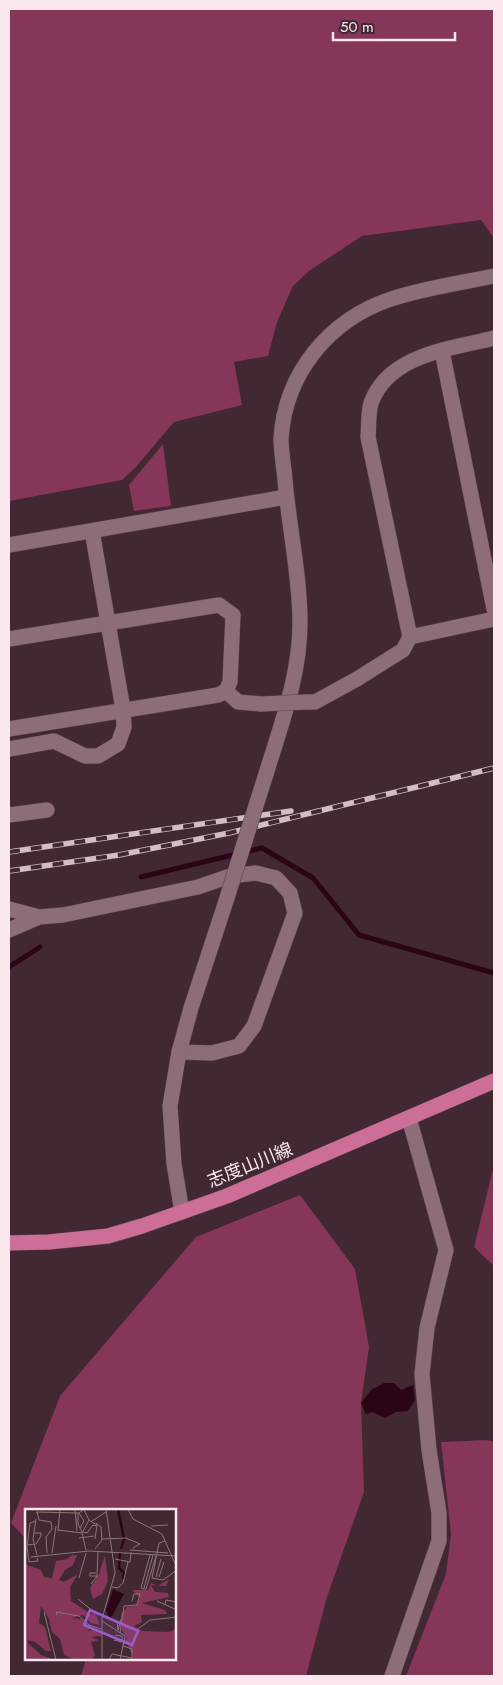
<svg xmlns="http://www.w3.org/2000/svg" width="503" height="1685" viewBox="0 0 503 1685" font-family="Jost,'Noto Sans JP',sans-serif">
	<rect width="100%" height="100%" fill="#422832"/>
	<!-- green -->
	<path fill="#853659" d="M9,9h485v229l-13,-18 -119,16 -53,35 -16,15 -16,36 -9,34 -34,6 8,43 -68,17 -39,46 -13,12 -113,21z
		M163,444l8,62 -37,5 -5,-26z
		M494,1165v101l-20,-19z
		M300,1195l55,74 14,78 -8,56 3,89 -37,105 -21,79h-225l5,-17h89v-149h-149v29l-15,-16 49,-127 136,-159z
		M487,1440l7,2v234h-88l40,-102 5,-40 -10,-92z"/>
	<!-- water -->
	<path fill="#2c0417" d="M384,1383h10l7,7 12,-5 2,15 -7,11 -12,1 -11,6 -12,-6 -7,2 -5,-11 10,-13z"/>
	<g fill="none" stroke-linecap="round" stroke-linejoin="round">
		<!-- stream -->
		<path stroke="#2c0417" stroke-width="5" d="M141,877l121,-29 51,30 46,57 135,38
			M9,967l31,-20"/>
		<!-- minor casing -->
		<g stroke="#5a444d" stroke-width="16">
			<path id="minor" d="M442,351l52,258
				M410,637l84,-18
				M9,639l210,-34 14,10 -3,67 -4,9 -8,4 -209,34
				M226,691l12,11 23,2
				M306,702h9l42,-23 46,-29 7,-13 -42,-200c1,-10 0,-24 3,-34 18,-49 80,-54 123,-65
				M9,749l45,-8 31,15h13l20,-12 6,-17 -1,-18 -31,-178
				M9,815l38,-5
				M9,909l30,8
				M9,930l30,-13 24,-2 135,-28 32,-11 26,-3 20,5 14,15 5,20 -41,113 -15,20 -27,7 -33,-1
				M392,1676l47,-135v-28l-10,-63 -7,-76 5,-46 19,-78 -37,-132"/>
		</g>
		<!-- tertiary casing -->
		<g stroke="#5a444d" stroke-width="16">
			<path id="tertiary" d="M9,545l277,-48
				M266,774c15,-49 34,-99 34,-151 0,-48 -11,-95 -15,-143 -1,-13 -4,-28 -4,-41 4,-66 48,-119 110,-140 33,-11 69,-16 103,-23
				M182,1212l-8,-48 -4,-58 9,-54 12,-44 35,-107"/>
		</g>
		<!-- primary casing -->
		<g stroke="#5a444d" stroke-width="16">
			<path id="primary" d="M9,1243l40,-1 59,-6 34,-10 85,-30 267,-115"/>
		</g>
		<!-- minor -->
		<use href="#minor" stroke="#8c6d78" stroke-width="15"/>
		<!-- tertiary -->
		<use href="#tertiary" stroke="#8c6d78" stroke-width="15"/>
		<!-- primary -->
		<use href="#primary" stroke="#cc6e97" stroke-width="15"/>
		<!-- rail casing -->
		<g stroke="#d2bec5" stroke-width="5.5">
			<path id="rail" d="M9,852l282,-41
				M9,871l110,-16 110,-22 265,-65"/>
		</g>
		<!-- rail -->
		<use href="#rail" stroke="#422832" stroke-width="4" stroke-dasharray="11" stroke-linecap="butt"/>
		<!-- minor-bridge casing -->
		<g stroke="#5a444d" stroke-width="16" stroke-linecap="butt">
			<path id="minor-bridge" d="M261,704l45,-2"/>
		</g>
		<!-- tertiary-bridge casing -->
		<g stroke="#5a444d" stroke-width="16" stroke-linecap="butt">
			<path id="tertiary-bridge" d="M226,901l40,-127"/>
		</g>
		<!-- minor-bridge -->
		<use href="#minor-bridge" stroke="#8c6d78" stroke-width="15"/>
		<!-- tertiary-bridge -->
		<use href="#tertiary-bridge" stroke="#8c6d78" stroke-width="15"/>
	</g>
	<g text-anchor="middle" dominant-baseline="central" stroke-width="5" stroke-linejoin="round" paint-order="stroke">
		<!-- street labels -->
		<g font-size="18" fill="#fae8ee" stroke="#422832">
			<text transform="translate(250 1165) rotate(-22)">志度山川線</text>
		</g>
	</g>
	<!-- overview -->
	<g transform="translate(25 1509)">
		<rect width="151" height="151" fill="#422832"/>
		<path d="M47,46h5l-4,10 -8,5 -6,10 5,2 14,-8 -8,13 1,14 20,13 4,-1 5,12 -9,-2 -8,-8 -11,3 9,1 10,8 -3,4 9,-2 4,3v4l-10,1 8,3 -8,2 4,13 -3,5h-17l-11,-5 -4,-16 -8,-7 -3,-13 -8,-13 -2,17 6,4 6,24h-5l-11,-9 -7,-2v3l13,12 14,5h-30v-96l16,6 3,7 8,1 4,-17 11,-2zM80,46l3,26 -6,13 -9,5 -3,-11 9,-14zM144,70l-3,7h-4l-11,-1 4,7 13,1 1,4 -27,6 23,7 2,4 -26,1 1,7 -8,4 8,5 26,1 8,-3v31h-42l-6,-15 -6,-1 5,-6 -5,-8 -1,-16 6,-7 9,-1 4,-8 -8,-8h16l3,-7 7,3z" fill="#853659"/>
		<path d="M88,80l11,5 -14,26 -4,-10z" fill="#2c0417"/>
		<path fill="none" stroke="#2c0417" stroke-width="2.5" d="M93,0l6,30 -3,10M95,44l-1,15 5,5 -1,6"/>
		<path fill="none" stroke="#8c757d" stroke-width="1" d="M103,0l5,10 29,15 15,34M50,1l2,21M11,3l43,1 5,-4M12,3l2,8 12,2 1,7 -6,8 1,16M53,4v11l4,8M54,4l5,8 -4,7M11,10l-3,20 4,16M64,11l8,5 -2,14M11,12l-6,2 -3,24 2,15 9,-1 -1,-3M67,12l14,-9M126,17l17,-1M33,21l24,3 4,17M33,22l2,-22M58,23l4,1 6,-8 4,1M57,24l7,-13 -5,-10M54,29l15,-2M77,30l24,-1 14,6 -7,4M140,32l-6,2 -7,35 11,2 14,-10M2,36l9,-1 5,-8v-3h-7M70,40l7,-9 -1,-13 -5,-4M105,41l38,3M27,44l4,-27M6,48l58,-6 88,5M90,50l15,3 1,-10M71,64h-6v3h7M131,68l5,-18M134,68l5,-15M54,69l7,-25M66,75l6,-8 1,-24M87,78l6,1 5,-5 5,-21M119,79l9,-33M119,80l-3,-1 9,-33M119,80h2l10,-33M53,90l16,13 9,3M132,92l20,9M140,96l1,-5 11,2M19,103l12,48M32,106l-1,-3 23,4 10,9 12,4M77,112l23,15 -5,24M95,113l-3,-1 1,9 3,-11M113,120l12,-9 27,-3M95,124l4,-27 13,-1 3,-11h-6l-2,7M89,131l8,2v-6l-7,-1M98,137l9,3v10M77,151v-41l13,-46 -9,-64M84,151l3,-6 20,4"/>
		<path fill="#9b5bcb" fill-opacity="0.15" stroke="#9b5bcb" stroke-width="2.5" d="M65,101l48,21 -6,14 -48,-20z"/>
		<rect width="151" height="151" fill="none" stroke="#fae8ee" stroke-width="2.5"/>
	</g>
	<!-- border -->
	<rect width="503" height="1685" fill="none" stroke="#fae8ee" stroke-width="20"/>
	<!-- scale -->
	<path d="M333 32v8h122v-8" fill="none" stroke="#fae8ee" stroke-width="2.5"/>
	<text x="340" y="32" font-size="15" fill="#fae8ee" stroke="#422832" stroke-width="4" paint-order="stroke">50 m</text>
</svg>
